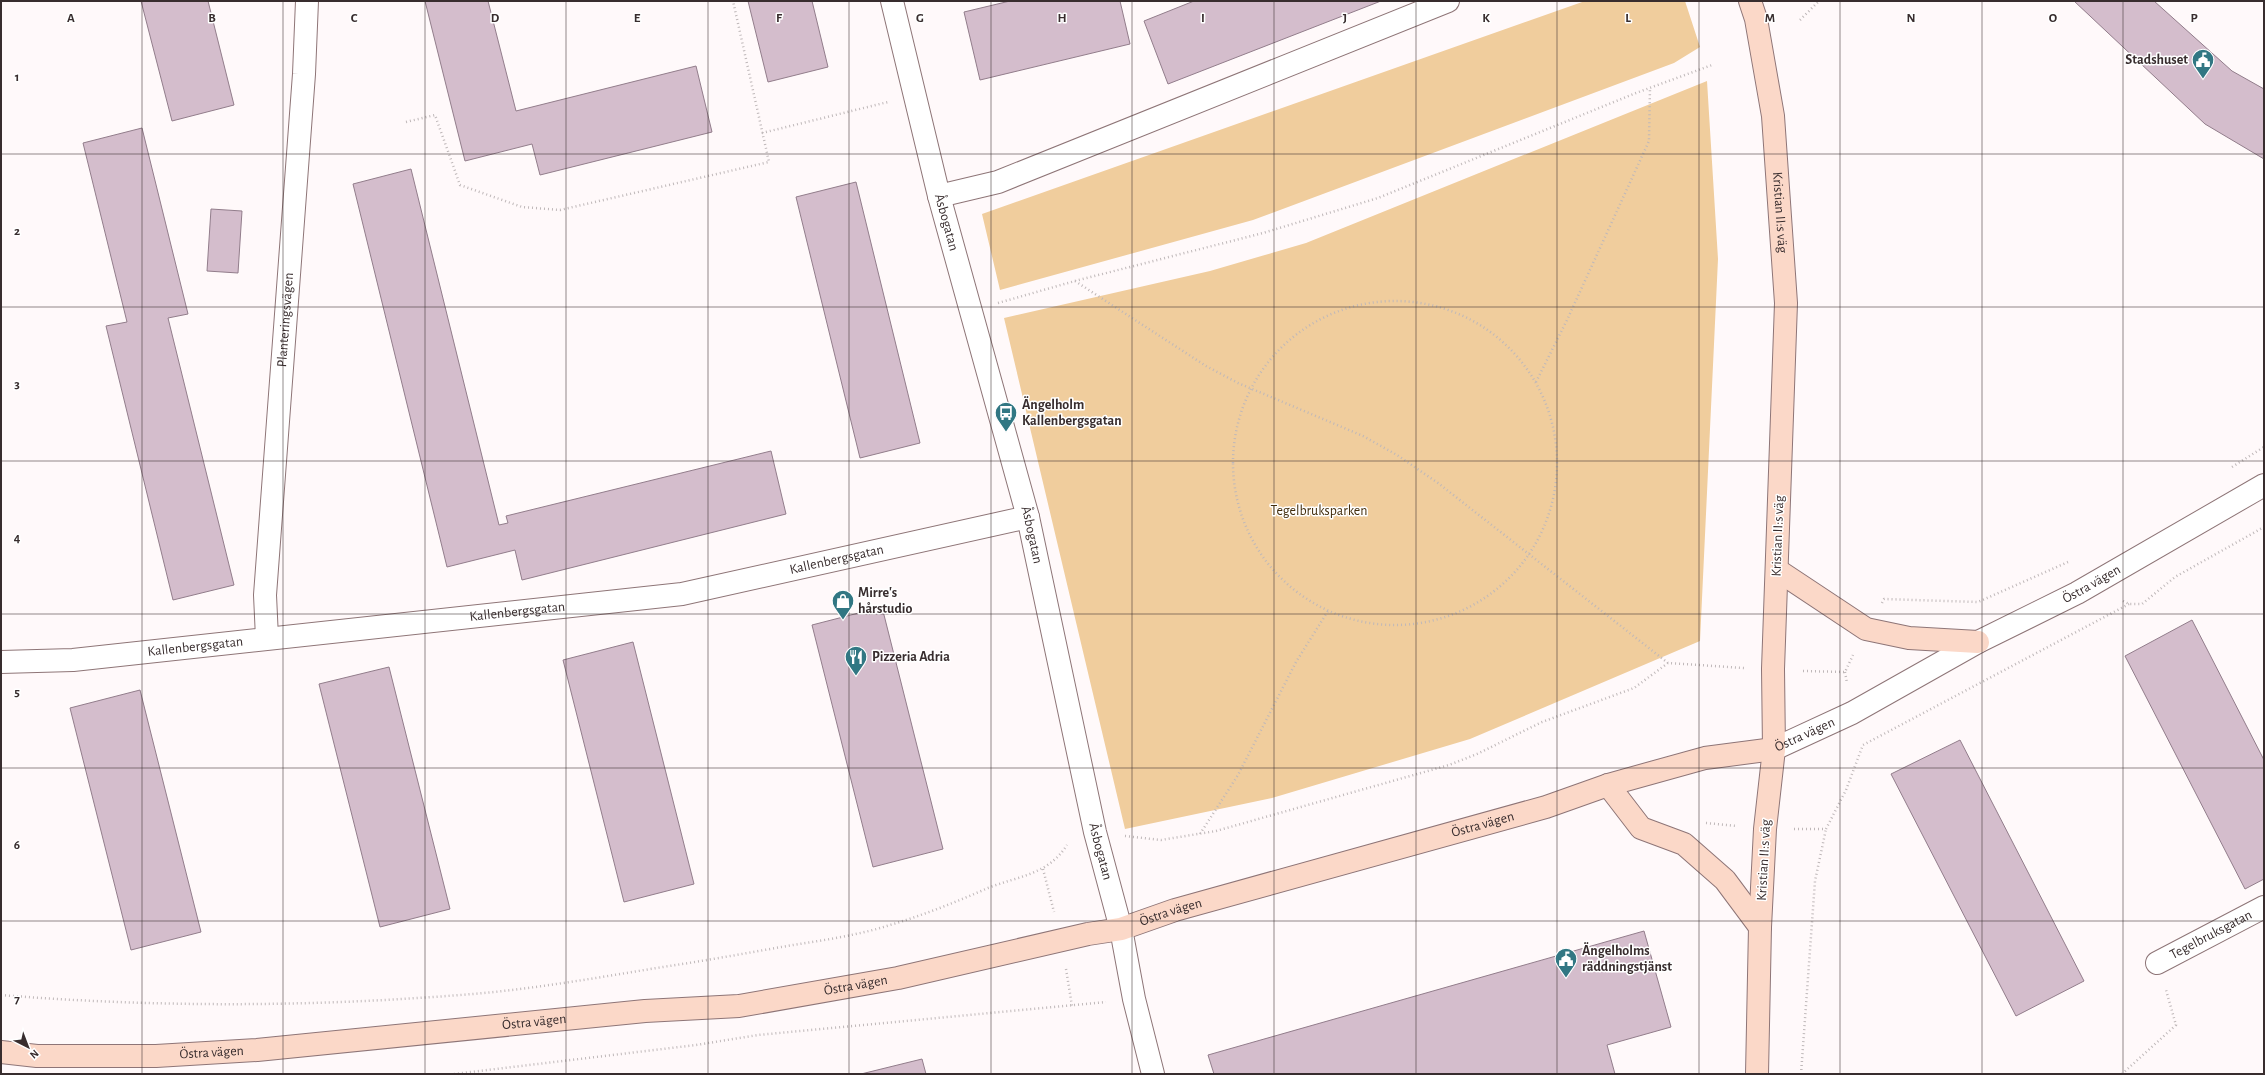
<svg xmlns="http://www.w3.org/2000/svg" width="2265" height="1075" viewBox="0 0 2265 1075" font-family="'Alegreya Sans',sans-serif">
	<rect width="100%" height="100%" fill="#fff9fa"/>
	<!-- green -->
	<path fill="#f0cd9d" d="M1585,1h100l15,46 -26,16 -421,157 -253,70 -18,-76z
		M1707,81l11,178 -18,382 -230,98 -198,59 -147,31 -121,-511 206,-47 96,-28z"/>
	<!-- building -->
	<path fill="#d4bdcc" stroke="#927d8b" d="M141,1h67l26,104 -62,16z
		M425,1h63l28,110 180,-45 16,66 -172,43 -8,-31 -67,17z
		M748,1h64l16,66 -60,15z
		M1010,1h110l10,43 -150,36 -16,-68z
		M1194,1h187l-213,83 -24,-63z
		M2074,1h80l78,70 32,18v70l-59,-35z
		M142,128l46,186 -20,4 66,267 -61,15 -67,-274 21,-4 -44,-179z
		M411,169l88,356 9,-2 -2,-7 265,-65 15,63 -264,66 -7,-30 -68,17 -94,-383z
		M856,182l64,261 -60,15 -64,-261z
		M211,209l31,2 -4,62 -31,-2z
		M882,607l61,242 -70,18 -61,-242z
		M2192,620l72,140v119l-19,10 -120,-233z
		M633,642l61,242 -70,18 -61,-242z
		M389,667l61,242 -70,18 -61,-243z
		M140,690l61,242 -70,18 -61,-242z
		M1960,740l124,241 -68,35 -125,-242z
		M1644,931l27,96 -64,18 8,29h-401l-6,-19z
		M922,1059l4,15h-65z"/>
	<g fill="none" stroke-linecap="round" stroke-linejoin="round">
		<!-- street casing -->
		<g stroke="#8e7577" stroke-width="24">
			<g id="street">
				<path id="s1" d="M892,1l47,195 89,321 67,315 26,97 13,70 19,75"/>
				<path d="M939,196l59,-14 450,-181"/>
				<path id="s2" d="M267,638l-2,-43 39,-521 3,-73"/>
				<path id="s3" d="M1,662l72,-2 609,-66 346,-77"/>
				<path id="s4" d="M1774,749l78,-36 126,-71 99,-49 187,-108"/>
				<path id="s5" d="M2157,963l107,-56"/>
			</g>
		</g>
		<!-- secondary casing -->
		<g stroke="#8e7577" stroke-width="24">
			<g id="secondary">
				<path id="s6" d="M1750,1l6,18 17,97 13,187 -13,366 1,80 -9,80 -5,98 -3,147"/>
				<path d="M1777,570l89,59 43,9 69,4"/>
				<path d="M1608,785l33,43 43,16 41,36 35,47"/>
				<path id="s7" d="M1,1052l36,4h119l101,-6 388,-39 94,-5 159,-28 190,-44 33,-5 54,-19 371,-103 62,-22 97,-27 69,-9"/>
			</g>
		</g>
		<!-- path -->
		<path stroke="#bfb8b9" stroke-width="2.5" stroke-dasharray="1 3" stroke-linecap="butt" d="M1800,20l19,-19
			M406,122l29,-7 25,70 62,22 38,3 209,-48 -36,-161
			M762,133l126,-31
			M1075,281l131,85 32,17 125,53 34,19 41,28 230,180
			M1233 463a162 162 0 1 1 324 0a162 162 0 1 1-324 0Z
			M998,303l77,-22 188,-48 115,-35 258,-105 76,-28
			M1536,382l31,-62 82,-179 1,-53
			M2232,467l32,-20
			M2123,601l6,3h13l33,-27 89,-50
			M1882,603l2,-4 94,3 90,-40
			M1803,671l42,1 8,-17
			M1845,672l2,11
			M1706,823l31,3
			M1794,829h32l20,-39 17,-45 266,-141
			M1200,834l38,-59 58,-113 32,-51
			M1125,836l36,4 55,-9 233,-66 28,-11 65,-32 92,-34 34,-25 76,5
			M1043,869l11,43
			M1066,969l6,37
			M1,995c161,13 322,12 483,-2 62,-6 123,-17 185,-27 41,-6 83,-14 124,-21 32,-5 66,-10 97,-20 34,-10 66,-23 98,-37 30,-12 60,-13 79,-43
			M454,1074l242,-29 62,-10 348,-33
			M1801,1074l14,-193 11,-52
			M2122,1074l54,-49 -10,-35"/>
		<!-- street -->
		<use href="#street" stroke="#fff" stroke-width="22"/>
		<!-- secondary -->
		<use href="#secondary" stroke="#fbd8c8" stroke-width="22"/>
	</g>
	<!-- grid -->
	<path fill="none" stroke="#382d2e" stroke-width="1" stroke-opacity="0.55" d="M142,1v1073M283,1v1073M425,1v1073M566,1v1073M708,1v1073M849,1v1073M991,1v1073M1132,1v1073M1274,1v1073M1416,1v1073M1557,1v1073M1699,1v1073M1840,1v1073M1982,1v1073M2123,1v1073M1,154h2263M1,307h2263M1,461h2263M1,614h2263M1,768h2263M1,921h2263"/>
	<!-- icons -->
	<defs>
		<g id="civic-pin" transform="scale(1.15)"><path d="M0 17L-7.5 6A9.5 9.5 0 1 1 7.5 6Z" fill="#317783" stroke="#fff"/><path d="M-.6-6.5H3V-4.5H.6V-3L4-1V1h2V6H-6V1h2V-1L-.6-3ZM-1.2 2.5V6h2.4V2.5Z" fill="#fff"/></g>
		<g id="bus-pin" transform="scale(1.15)"><path d="M0 17L-7.5 6A9.5 9.5 0 1 1 7.5 6Z" fill="#317783" stroke="#fff"/><path d="M-5-6H5V4H4V6H2V4H-2V6H-4V4H-5ZM-3.5-4V0h7V-4ZM-3.5 1.2v1.5H-2V1.2ZM2 1.2v1.5H3.5V1.2Z" fill="#fff"/></g>
		<g id="shop-pin" transform="scale(1.15)"><path d="M0 17L-7.5 6A9.5 9.5 0 1 1 7.5 6Z" fill="#317783" stroke="#fff"/><path d="M-5-2.5h2.3a2.7 3.5 0 0 1 5.4 0H5L5.5 6h-11ZM-1.5-2.5h3a1.5 2.3 0 0 0-3 0Z" fill="#fff"/></g>
		<g id="restaurant-pin" transform="scale(1.15)"><path d="M0 17L-7.5 6A9.5 9.5 0 1 1 7.5 6Z" fill="#317783" stroke="#fff"/><path d="M-5-6h1v4h1v-4h1v4h1v-4h1v5L-1.5 .5V6h-2V.5L-5-1ZM5-6V6H3V1.5H1.5Q1.5-4 5-6Z" fill="#fff"/></g>
	</defs>
	<g fill-rule="evenodd">
		<use href="#civic-pin" x="2203" y="60"/>
		<use href="#bus-pin" x="1006" y="413"/>
		<use href="#shop-pin" x="843" y="601"/>
		<use href="#restaurant-pin" x="856" y="657"/>
		<use href="#civic-pin" x="1566" y="959"/>
	</g>
	<g text-anchor="middle" dominant-baseline="central" stroke-width="3" stroke-linejoin="round" paint-order="stroke">
		<!-- poi labels -->
		<g font-size="14" font-weight="bold" fill="#382d2e" stroke="#fff" text-anchor="start">
			<text x="2188" y="60" text-anchor="end">Stadshuset</text>
			<text x="1022" y="405">Ängelholm<tspan x="1022" dy="16">Kallenbergsgatan</tspan></text>
			<text x="858" y="593">Mirre's<tspan x="858" dy="16">hårstudio</tspan></text>
			<text x="872" y="657">Pizzeria Adria</text>
			<text x="1582" y="951">Ängelholms<tspan x="1582" dy="16">räddningstjänst</tspan></text>
		</g>
		<!-- street labels -->
		<g font-size="14" fill="#382d2e" stroke="#fff">
			<text stroke="none"><textPath href="#s6" startOffset="214">Kristian II:s väg</textPath></text>
			<text stroke="none"><textPath href="#s1" startOffset="228">Åsbogatan</textPath></text>
			<text stroke="none"><textPath href="#s2" startOffset="319">Planteringsvägen</textPath></text>
			<text stroke="none"><textPath href="#s1" startOffset="552">Åsbogatan</textPath></text>
			<text transform="translate(1778 536) rotate(-88)">Kristian II:s väg</text>
			<text stroke="none"><textPath href="#s3" startOffset="843">Kallenbergsgatan</textPath></text>
			<text stroke="none"><textPath href="#s4" startOffset="358">Östra vägen</textPath></text>
			<text stroke="none"><textPath href="#s3" startOffset="519">Kallenbergsgatan</textPath></text>
			<text stroke="none"><textPath href="#s3" startOffset="195">Kallenbergsgatan</textPath></text>
			<text stroke="none"><textPath href="#s4" startOffset="34">Östra vägen</textPath></text>
			<text stroke="none"><textPath href="#s7" startOffset="1507">Östra vägen</textPath></text>
			<text stroke="none"><textPath href="#s1" startOffset="876">Åsbogatan</textPath></text>
			<text transform="translate(1764 860) rotate(-87)">Kristian II:s väg</text>
			<text stroke="none"><textPath href="#s7" startOffset="1183">Östra vägen</textPath></text>
			<text stroke="none"><textPath href="#s5" startOffset="61">Tegelbruksgatan</textPath></text>
			<text stroke="none"><textPath href="#s7" startOffset="859">Östra vägen</textPath></text>
			<text stroke="none"><textPath href="#s7" startOffset="535">Östra vägen</textPath></text>
			<text stroke="none"><textPath href="#s7" startOffset="211">Östra vägen</textPath></text>
		</g>
		<!-- park labels -->
		<g font-size="14" fill="#432e0d" stroke="#fff">
			<text x="1319" y="511">Tegelbruksparken</text>
		</g>
	</g>
	<g font-size="13" text-anchor="middle" font-weight="bold" fill="#382d2e" stroke="#fff" stroke-width="3" stroke-linejoin="round" paint-order="stroke">
		<text x="71" y="22">A</text>
		<text x="212" y="22">B</text>
		<text x="354" y="22">C</text>
		<text x="495" y="22">D</text>
		<text x="637" y="22">E</text>
		<text x="779" y="22">F</text>
		<text x="920" y="22">G</text>
		<text x="1062" y="22">H</text>
		<text x="1203" y="22">I</text>
		<text x="1345" y="22">J</text>
		<text x="1486" y="22">K</text>
		<text x="1628" y="22">L</text>
		<text x="1770" y="22">M</text>
		<text x="1911" y="22">N</text>
		<text x="2053" y="22">O</text>
		<text x="2194" y="22">P</text>
		<text x="17" y="81">1</text>
		<text x="17" y="235">2</text>
		<text x="17" y="388">3</text>
		<text x="17" y="542">4</text>
		<text x="17" y="696">5</text>
		<text x="17" y="849">6</text>
		<text x="17" y="1003">7</text>
	</g>
	<!-- border -->
	<rect width="2265" height="1075" fill="none" stroke="#382d2e" stroke-width="4"/>
	<!-- north arrow -->
	<g transform="translate(28 1047) rotate(138)" stroke="#ffffff" stroke-width="3" paint-order="stroke">
	<path d="M0-3L7 15L0 10L-7 15Z" fill="#382d2e"/>
	<text y="-6" font-size="11" font-weight="bold" text-anchor="middle" fill="#382d2e">N</text>
	</g>
</svg>
